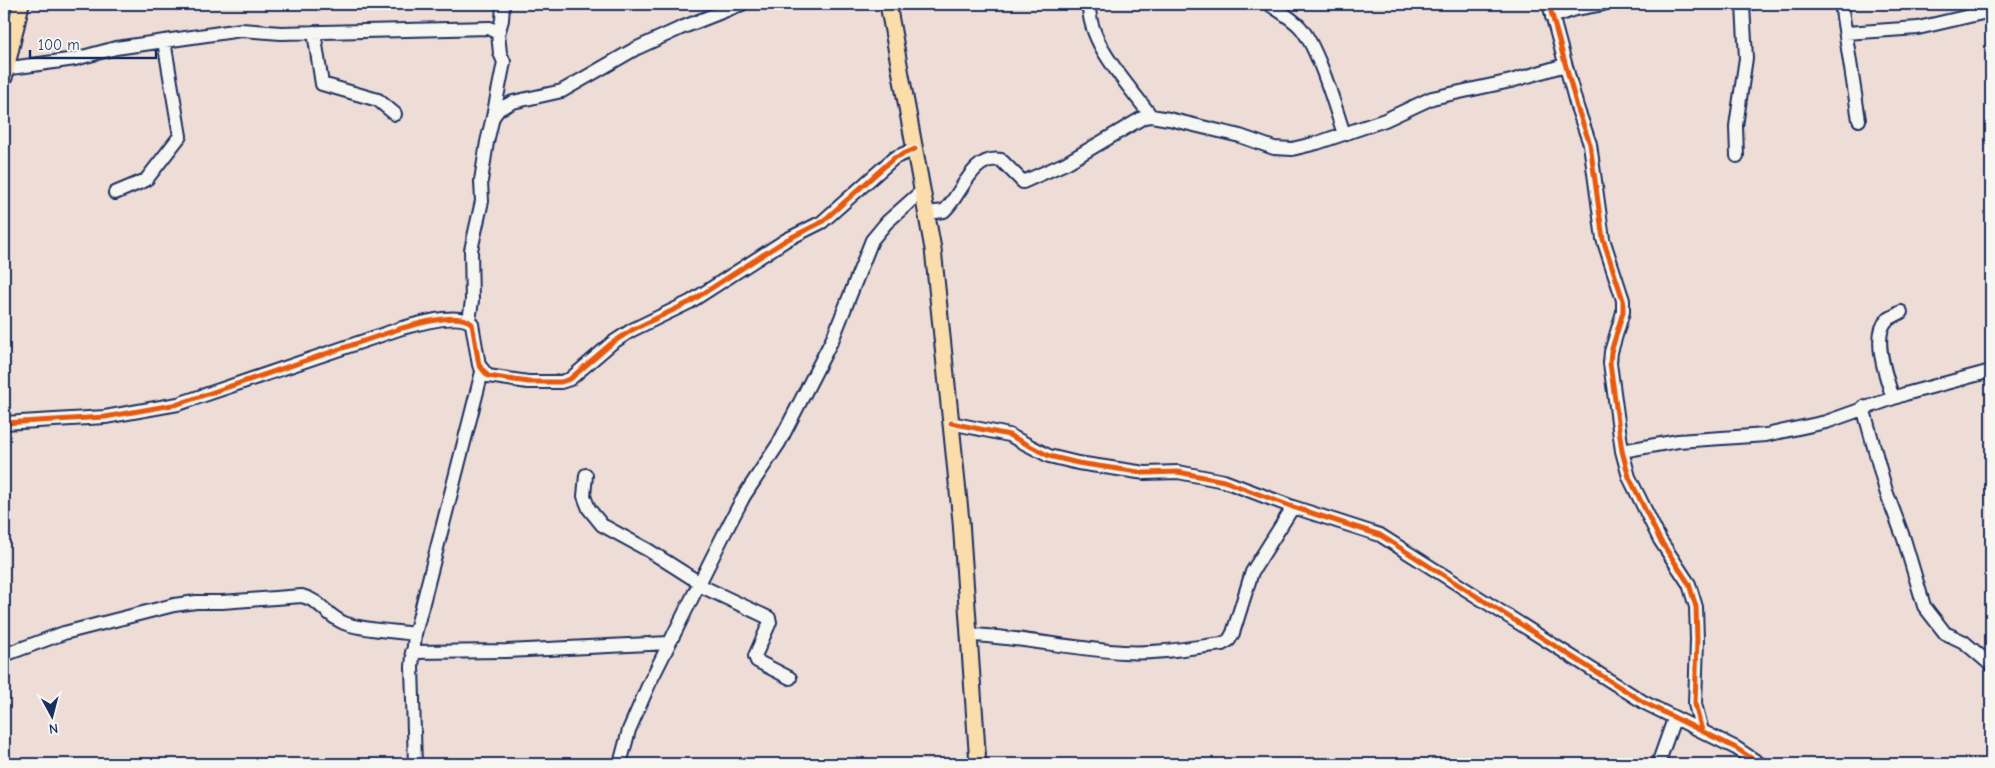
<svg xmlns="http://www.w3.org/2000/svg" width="1995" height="768" viewBox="0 0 1995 768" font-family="'Comic Neue',sans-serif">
	<rect width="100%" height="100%" fill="#eeddd7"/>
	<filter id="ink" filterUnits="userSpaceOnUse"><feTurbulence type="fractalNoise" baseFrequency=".02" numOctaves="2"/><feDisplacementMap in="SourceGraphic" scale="10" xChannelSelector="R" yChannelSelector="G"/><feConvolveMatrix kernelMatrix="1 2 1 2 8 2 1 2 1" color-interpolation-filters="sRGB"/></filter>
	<g filter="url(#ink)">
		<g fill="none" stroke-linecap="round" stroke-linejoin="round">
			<!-- minor casing -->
			<g stroke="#1b2f5e" stroke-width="16">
				<path id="minor" d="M1089,4c-1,40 39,80 62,112
					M1269,4c10,7 23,14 31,23 18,20 35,80 44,107
					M1549,4l28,103 13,37 13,95 20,61v12l-12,40 -1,11 12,88 7,26 31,63 29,44 7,23 1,33 -2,64 7,27
					M1841,4l18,116
					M1552,17l23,-8 28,-5
					M314,32l8,52 56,16 17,14
					M1846,33l72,-5 73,-17
					M498,34l4,-14 1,-16
					M4,69l71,-10 41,-11 125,-18 40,3 209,-5 8,6 2,19 4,9 -11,55
					M1737,156l-1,-30 10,-68 -3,-52 6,-2
					M115,193l31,-13 34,-44 -16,-95
					M927,213l17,-2c18,-16 27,-56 57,-51l22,22 43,-19 78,-46 7,-1 18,3 71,17 34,12 18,1 25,-6 68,-23 47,-22 79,-17 54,-16
					M469,320l3,-19 -1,-51 11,-49 -1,-20 6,-39 6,-25 6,-8 14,-7 49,-11 73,-42 46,-21 61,-24
					M1893,398c-6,-18 -22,-62 -6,-78 4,-3 10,-5 14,-8
					M1863,407l23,84 18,48 20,67 21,27 19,9 27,23
					M4,423l101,-6 73,-13 224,-76c16,-4 58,-17 70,-4l7,41 9,11 40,6h33l9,-3 42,-36 20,-13 58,-28 96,-62 36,-18 72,-64 21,-9
					M951,423l58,12 40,21 29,7 67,10 33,-1 46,9 69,26 87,28 265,168 91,45 24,16
					M1622,451l56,-10 88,-6 60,-13 79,-28 86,-23
					M586,475l-2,21 5,13 13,16 46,25 52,33
					M699,585l70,33 1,4 -15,34 2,5 33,17
					M970,635c51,2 102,14 153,17 33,2 66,-4 99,-8l7,-4 4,-7 19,-61 41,-65
					M412,652l95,-1 162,-8
					M4,655l60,-22 110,-28 22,-3h26l80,-6c19,5 24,19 42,27 16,7 52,8 71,11
					M415,764l-3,-97 3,-33 67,-262
					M620,764l9,-34 20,-46 73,-146 22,-42 35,-53 54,-105 39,-98 15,-18 36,-32
					M1658,764l16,-45"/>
			</g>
			<!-- major casing -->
			<g stroke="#1b2f5e" stroke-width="19">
				<path id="major" d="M888,4l45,245 28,272 17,243
					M4,78l17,-74"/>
			</g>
			<!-- minor -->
			<use href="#minor" stroke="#f6f6f2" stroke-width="12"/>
			<!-- major -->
			<use href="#major" stroke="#faddab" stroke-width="15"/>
			<!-- cycleway casing -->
			<g stroke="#f6f6f2" stroke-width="8">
				<path id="cycleway" d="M1549,4l28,103 13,37 13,95 20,61v12l-12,40 -1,11 12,88 7,26 31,63 29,44 7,23 1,33 -2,64 7,27
					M4,423l101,-6 73,-13 224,-76c16,-4 58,-17 70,-4l7,41 9,11 40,6h33l9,-3 42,-36 20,-13 58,-28 96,-62 36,-18 72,-64 21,-9
					M951,423l58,12 40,21 29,7 67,10 33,-1 46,9 69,26 87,28 265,168 91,45 24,16"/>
			</g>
			<!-- cycleway -->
			<use href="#cycleway" stroke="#e8590c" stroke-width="5"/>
		</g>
	</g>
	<!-- margin -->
	<rect width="1995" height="768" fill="none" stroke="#f6f6f2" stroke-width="20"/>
	<rect x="10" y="10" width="1975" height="748" fill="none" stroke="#1b2f5e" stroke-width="2" filter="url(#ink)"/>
	<!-- north arrow -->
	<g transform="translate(52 716) rotate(173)" stroke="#f6f6f2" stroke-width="4" paint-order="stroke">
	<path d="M0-4L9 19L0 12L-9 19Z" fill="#1b2f5e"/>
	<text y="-8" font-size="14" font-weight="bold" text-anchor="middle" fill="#1b2f5e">N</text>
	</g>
	<!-- scale -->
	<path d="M30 50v8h126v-8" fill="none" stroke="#1b2f5e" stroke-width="2.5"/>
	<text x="38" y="50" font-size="15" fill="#1b2f5e" stroke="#f6f6f2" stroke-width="4" paint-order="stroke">100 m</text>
</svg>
